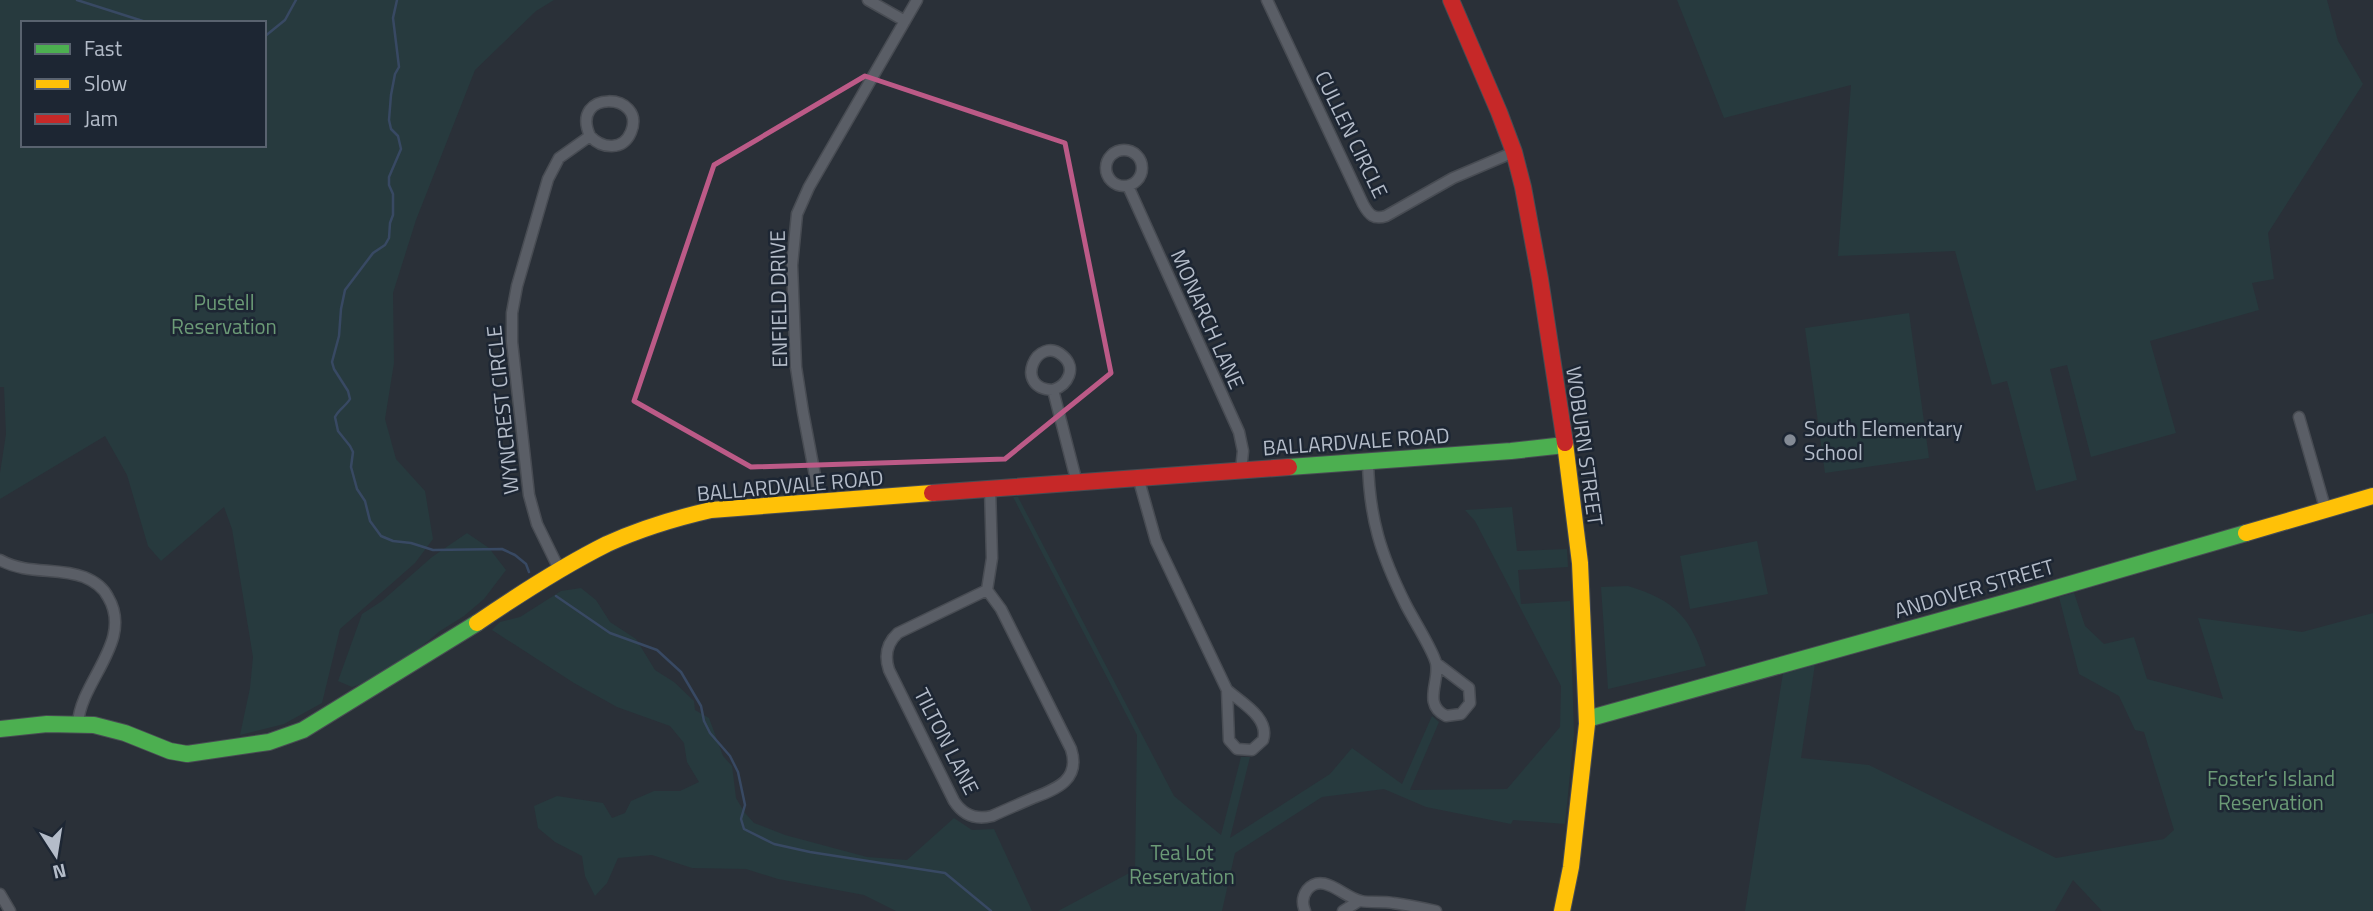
<svg xmlns="http://www.w3.org/2000/svg" width="2373" height="911" viewBox="0 0 2373 911" font-family="'Titillium Web',sans-serif">
	<rect width="100%" height="100%" fill="#2a3038"/>
	<!-- green -->
	<path fill="#273a3e" fill-rule="evenodd" d="M0,0h554l-18,11 -61,59 -59,150 -23,73 1,70 -9,56 11,40 29,32 8,48 -18,24 -75,66 -18,74 -38,21 -44,11 10,-47 3,-31 -21,-128 -8,-22 -63,54 -13,-15 -21,-71 -22,-39 -105,63v-26l6,-39 -2,-47h-4zM23,23h241v122h-241z
		M1677,0h650l11,41 25,43 -95,149 6,46 -22,4 7,27 -109,31 26,92 -85,24 -24,-92 -17,4 27,111 -41,11 -29,-110 -15,4 -37,-134 -117,5 13,-171 -127,33z
		M1909,313l20,145 -104,15 -20,-145z
		M1013,497h5l156,299 47,39 20,-78h9l-20,81 100,-64 22,-26 50,36 30,-68 7,6 -29,68 97,-1 53,-62 1,-41 -86,-165 -10,-11 47,-3 5,44 50,-2 1,18 -50,3 3,34 49,-3 4,133 -9,90 -52,-4 -2,4 -85,-17 -42,-18 -62,8 -87,56 -13,58h-164l77,-41 2,-135z
		M467,533l22,15 17,22 -22,29 -20,17 -24,15 -24,20 -51,32 -13,4 -14,-6 24,-67 20,-13 50,-44z
		M1757,541l11,53 -78,15 -10,-53z
		M1628,586c47,14 64,32 78,80l-98,23 -7,-102z
		M581,588l15,12 14,22 26,17 19,31 19,12 20,19 1,9 14,8 14,38 9,10 4,32 9,15 9,10 31,12 82,22 40,3 47,-42 18,12 22,-1 38,82h-136l-32,-16 -86,-16 -32,-10 -54,-1 -40,-13 -34,3 -11,25 -12,13 -10,-20 -3,-20 -27,-14 -17,-14 -4,-22 23,-10 46,7 9,15 13,-5 6,-12 23,-10h26l19,-9 -12,-20 -3,-19 -14,-17 -53,-19 -43,-24 -82,-53 8,-8 20,-5 41,-26z
		M2074,593l11,33 19,18 30,-7 13,42 76,20 -25,-81 104,14 71,-19v298h-271l-29,-31 -18,31h-310l38,-238 32,-9 -14,94 68,7 187,93 108,-19 10,-9 -30,-98 -9,-2 -16,-34 -40,-22 -20,-77z"/>
	<g fill="none" stroke-linecap="round" stroke-linejoin="round">
		<!-- stream -->
		<path stroke="#384963" stroke-width="2.5" d="M77,0l72,23
			M397,0l-4,18 6,49 -4,7 -4,21 -2,25 2,9 7,7 3,13 -12,28v8l4,9v21l-3,8 -1,15 -4,7 -12,8 -28,37 -4,19 -2,27 -7,26 2,7 14,22 2,8c-4,7 -11,10 -15,18l3,14 12,15 3,6 -2,15 6,22 8,12 5,20 11,15 12,5 18,2 22,7 69,-1 13,6 11,9 3,8
			M264,37l21,-17 11,-20
			M556,596l54,37 47,17 24,22 20,34 3,15 6,12 20,23 8,16 7,33 -4,14 3,10 30,15 36,8 135,21 46,38"/>
		<!-- street casing -->
		<g stroke="#484c53" stroke-width="13">
			<path id="street" d="M868,0l37,21
				M1267,0l96,204c6,11 11,16 23,12l67,-38 61,-26
				M1106 168a18 18 0 1 1 36 0a18 18 0 1 1-36 0Z
				M1128,186l111,246 4,19 -2,19
				M1053,390c15,-5 24,-22 10,-34 -26,-23 -51,33 -10,34l24,93
				M2299,417l27,94
				M1368,461c1,57 13,94 38,144 7,14 27,45 30,58 4,19 -14,41 10,53l15,-2 9,-11 -1,-15 -33,-25
				M1138,477l18,64 71,149 2,50 8,9 15,1 11,-10c7,-22 -21,-37 -36,-50
				M820,502l-17,-90 -7,-45 -4,-102 5,-51 12,-27 108,-187
				M0,560c27,15 57,7 84,17 10,4 19,10 24,20 26,44 -27,83 -30,126
				M560,571l-23,-47 -8,-29 -17,-153v-29l5,-27 31,-107 11,-21 31,-22c12,13 33,15 41,-4 16,-40 -62,-43 -41,4
				M987,590l-89,43c-11,10 -14,22 -9,37l65,131c9,14 22,19 38,15 13,-6 27,-12 41,-18 23,-9 48,-18 38,-49l-70,-140 -14,-19 5,-32 -2,-70
				M0,894l10,17
				M1305,911c-3,-7 -3,-14 2,-21 16,-19 37,8 54,11 10,2 22,0 32,2 15,2 29,5 43,8
				M1343,911l16,-10"/>
		</g>
		<!-- fast casing -->
		<g stroke="#484c53" stroke-width="18">
			<path id="fast" d="M1289,467l222,-16 54,-6
				M1587,719l442,-123 217,-63
				M0,729l47,-5 47,1 31,8 45,18 17,3 82,-12 34,-12 174,-107"/>
		</g>
		<!-- slow casing -->
		<g stroke="#484c53" stroke-width="18">
			<path id="slow" d="M2246,533l127,-37
				M477,623c41,-28 86,-57 130,-79 33,-15 69,-26 104,-34l221,-17
				M1562,911l9,-44 16,-143 -7,-161 -15,-120"/>
		</g>
		<!-- jam casing -->
		<g stroke="#484c53" stroke-width="18">
			<path id="jam" d="M1451,0l48,112 15,40 9,35 17,92 25,164
				M932,493l357,-26"/>
		</g>
		<!-- street -->
		<use href="#street" stroke="#5a5e66" stroke-width="10"/>
		<!-- fast -->
		<use href="#fast" stroke="#4caf50" stroke-width="16"/>
		<!-- slow -->
		<use href="#slow" stroke="#ffc107" stroke-width="16"/>
		<!-- jam -->
		<use href="#jam" stroke="#c62828" stroke-width="16"/>
	</g>
	<!-- marked area -->
	<path fill="none" stroke="#bc5a87" stroke-width="5" stroke-linejoin="round" d="M865,76l200,67 46,230 -106,86 -254,8 -117,-66 80,-236z"/>
	<!-- markers -->
	<circle fill="#848b96" stroke="#1d2633" stroke-width="2.5" cx="1790" cy="440" r="7"/>
	<g text-anchor="middle" dominant-baseline="central" stroke-width="5" stroke-linejoin="round" paint-order="stroke">
		<!-- street labels -->
		<g font-size="21" fill="#b4bcc9" stroke="#1d2633">
			<text transform="translate(1352 134) rotate(64)">CULLEN CIRCLE</text>
			<text transform="translate(778 299) rotate(-91)">ENFIELD DRIVE</text>
			<text transform="translate(1208 319) rotate(66)">MONARCH LANE</text>
			<text transform="translate(502 410) rotate(-96)">WYNCREST CIRCLE</text>
			<text transform="translate(1356 441) rotate(-4)">BALLARDVALE ROAD</text>
			<text transform="translate(1585 446) rotate(82)">WOBURN STREET</text>
			<text transform="translate(790 485) rotate(-5)">BALLARDVALE ROAD</text>
			<text transform="translate(1974 588) rotate(-16)">ANDOVER STREET</text>
			<text transform="translate(947 741) rotate(63)">TILTON LANE</text>
		</g>
		<!-- park labels -->
		<g font-size="21" fill="#6b9a76" stroke="#1d2633">
			<text x="224" y="302">Pustell<tspan x="224" dy="24">Reservation</tspan></text>
			<text x="2271" y="778">Foster's Island<tspan x="2271" dy="24">Reservation</tspan></text>
			<text x="1182" y="852">Tea Lot<tspan x="1182" dy="24">Reservation</tspan></text>
		</g>
		<!-- poi labels -->
		<g font-size="21" fill="#b4bcc9" stroke="#1d2633" text-anchor="start">
			<text x="1804" y="428">South Elementary<tspan x="1804" dy="24">School</tspan></text>
		</g>
	</g>
	<!-- legend -->
	<rect x="21" y="21" width="245" height="126" fill="#1d2633" stroke="#59626f" stroke-width="2"/>
	<rect x="35" y="44" width="35" height="10" fill="#4caf50" stroke="#59626f" stroke-width="2"/>
	<text x="84" y="56" font-size="21" fill="#b4bcc9">Fast</text>
	<rect x="35" y="79" width="35" height="10" fill="#ffc107" stroke="#59626f" stroke-width="2"/>
	<text x="84" y="91" font-size="21" fill="#b4bcc9">Slow</text>
	<rect x="35" y="114" width="35" height="10" fill="#c62828" stroke="#59626f" stroke-width="2"/>
	<text x="84" y="126" font-size="21" fill="#b4bcc9">Jam</text>
	<!-- north arrow -->
	<g transform="translate(56 855) rotate(168)" stroke="#1d2633" stroke-width="5" paint-order="stroke">
	<path d="M0-5L12 26L0 18L-12 26Z" fill="#b4bcc9"/>
	<text y="-10" font-size="19" font-weight="bold" text-anchor="middle" fill="#b4bcc9">N</text>
	</g>
</svg>
